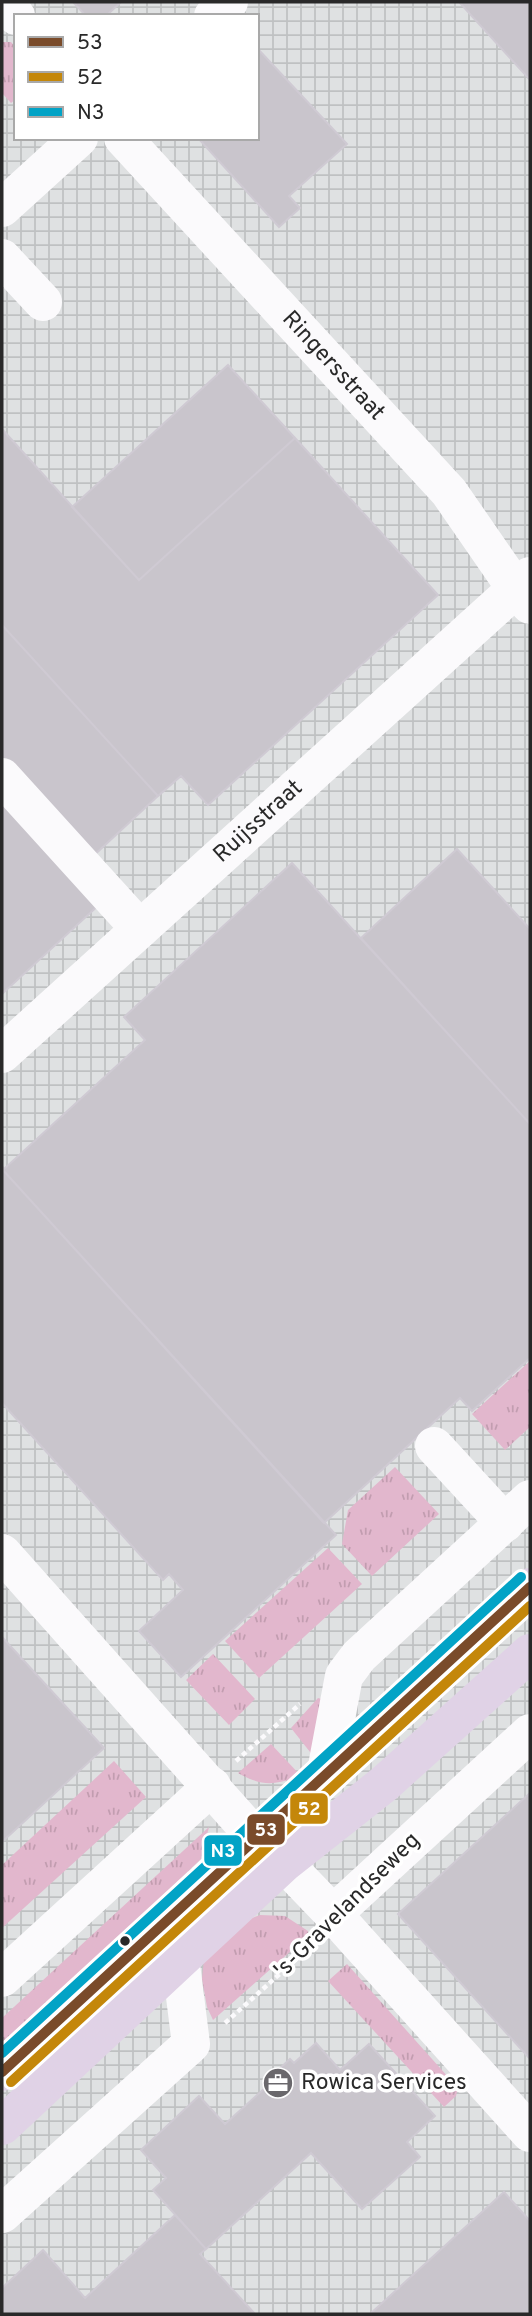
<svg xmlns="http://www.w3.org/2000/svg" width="532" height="2316" viewBox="0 0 532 2316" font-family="Overpass,sans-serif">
	<defs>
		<pattern id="industrial-grid" width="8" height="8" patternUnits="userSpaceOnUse" patternTransform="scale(1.75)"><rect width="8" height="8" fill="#dfe1e2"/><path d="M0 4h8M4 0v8" fill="none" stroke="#bfc1c2"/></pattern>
		<pattern id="grass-tufts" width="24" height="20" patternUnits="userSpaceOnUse" patternTransform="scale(1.75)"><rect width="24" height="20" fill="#e2b7cd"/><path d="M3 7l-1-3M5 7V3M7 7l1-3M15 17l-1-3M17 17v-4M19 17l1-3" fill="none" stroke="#c29db0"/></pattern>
	</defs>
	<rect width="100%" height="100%" fill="#e3dee8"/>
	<!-- industrial -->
	<path fill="url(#industrial-grid)" fill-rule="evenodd" d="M2,2h528v2312h-528zM16,16h241v122h-241z"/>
	<!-- grass -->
	<path fill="url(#grass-tufts)" d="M2,42h9l5,6v51l-5,4 -9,-10z
		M530,1361v66l-25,23 -33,-36z
		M395,1467l44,47 -67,62 -30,-32 6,-34z
		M328,1548l34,36 -103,94 -34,-37z
		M213,1654l42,45 -26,26 -43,-45z
		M318,1698l7,2 -11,57 -23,-29z
		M271,1744l30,32c-27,9 -38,11 -63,-3z
		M114,1761l32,36 -144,131v-63z
		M209,1827l-8,32 -199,190v-31z
		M260,1915l25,1 23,15v5l-95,84 -6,-13 -5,-28 2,-20 28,-33z
		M347,1964l111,124 -2,8 -12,11 -116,-126z"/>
	<!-- building -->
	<path fill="#c9c5cc" stroke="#cfcad3" stroke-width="2" d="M73,2h48l-15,14h-20z
		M459,2h71v78z
		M257,48l90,96 -58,52 11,12 -21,19 -81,-89h59z
		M228,365l67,73 -156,142 -67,-73z
		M2,429l137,151 156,-142 143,157 -230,210 -27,-29 -23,20 -156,-171z
		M2,625l156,171 -67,62 -89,-97z
		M2,796l98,108 -98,90z
		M457,849l73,80v195l-169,-186z
		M292,863l238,261v234l-58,53 -12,-13 -136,125 -322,-354v-3l2,3 141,-129 -21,-23z
		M2,1169l334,366 -155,142 -42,-46 44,-41 -14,-16 -6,6 -161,-177z
		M2,1637l102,111 -102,94z
		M530,1793v266l-132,-145z
		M316,2043l24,27 29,-26 66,72 -28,26 13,15 -58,52 -51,-56 -105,96 -53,-59 13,-12 -25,-28 58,-54 26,28 41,-37 -3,-3 27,-25 4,4z
		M504,2192l26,29v93h-160z
		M175,2215l31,34 -6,5 55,60h-253v-26l41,-38 42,48z"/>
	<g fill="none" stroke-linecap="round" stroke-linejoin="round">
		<!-- path -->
		<path stroke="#fbfafc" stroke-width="4.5" stroke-dasharray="5 3.5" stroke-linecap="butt" d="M236,1761l64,-57
			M225,2023l87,-78"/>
		<!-- minor -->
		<g stroke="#fbfafc" stroke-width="38">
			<path d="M4,2l12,14"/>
			<path d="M213,16l16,-14"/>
			<path id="s1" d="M123,138l326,354 67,97 14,16"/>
			<path d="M2,208l77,-70"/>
			<path d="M2,258l41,44"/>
			<path d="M2,777l138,152"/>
			<path id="s2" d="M2,1054l528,-478"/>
			<path d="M434,1446l71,77"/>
			<path d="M2,1553l255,286 27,24 49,51 197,219"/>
			<path d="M325,1777l19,-101 15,-20 171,-157"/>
			<path d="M333,1914l197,-181"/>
			<path d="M2,1978l210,-192"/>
			<path d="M2,2214l189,-170 -11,-87"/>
		</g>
		<!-- major -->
		<path stroke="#e0d2e6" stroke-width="38" d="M2,2072l528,-485
			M2,2126l282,-263 100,-79 146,-131"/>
		<!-- bus-1 casing -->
		<g stroke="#fff" stroke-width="16">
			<path id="bus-1" d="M2,2072l528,-485"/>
		</g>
		<!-- bus-2 casing -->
		<g stroke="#fff" stroke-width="16">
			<path id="bus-2" d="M11,2082l519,-476"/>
		</g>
		<!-- bus-3 casing -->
		<g stroke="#fff" stroke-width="16">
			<path id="bus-3" d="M2,2053l519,-476"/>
		</g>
		<!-- bus-1 -->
		<use href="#bus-1" stroke="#7a4b2a" stroke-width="10"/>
		<!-- bus-2 -->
		<use href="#bus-2" stroke="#c4870a" stroke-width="10"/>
		<!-- bus-3 -->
		<use href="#bus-3" stroke="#02a3c6" stroke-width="10"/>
	</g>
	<!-- icons -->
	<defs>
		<g id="office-disc" transform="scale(1.575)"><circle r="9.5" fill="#6a686c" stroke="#fff"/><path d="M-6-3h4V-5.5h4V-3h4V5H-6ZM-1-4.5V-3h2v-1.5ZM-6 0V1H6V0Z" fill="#fff"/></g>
	</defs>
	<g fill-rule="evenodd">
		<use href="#office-disc" x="278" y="2083"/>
	</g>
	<!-- markers -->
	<circle fill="#292929" stroke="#fff" stroke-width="2.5" cx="125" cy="1941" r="6"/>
	<g text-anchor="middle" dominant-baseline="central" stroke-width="7" stroke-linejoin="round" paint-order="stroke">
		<!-- street labels -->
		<g font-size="23" fill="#292929" stroke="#fff">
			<text stroke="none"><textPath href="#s1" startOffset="310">Ringersstraat</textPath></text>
			<text stroke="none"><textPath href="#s2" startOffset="346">Ruijsstraat</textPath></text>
			<text transform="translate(348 1906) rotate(-45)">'s-Gravelandseweg</text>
		</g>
		<!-- poi labels -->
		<g font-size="23" fill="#292929" stroke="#fff" text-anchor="start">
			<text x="301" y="2083">Rowica Services</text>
		</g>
	</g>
	<g stroke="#fff" stroke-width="2.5">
		<rect x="289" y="1792" width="40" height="33" rx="7" fill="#c4870a"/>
		<rect x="246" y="1813" width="40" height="33" rx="7" fill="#7a4b2a"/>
		<rect x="203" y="1834" width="40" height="33" rx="7" fill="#02a3c6"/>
	</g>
	<g font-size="19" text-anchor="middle" font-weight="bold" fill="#fff">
		<text x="309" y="1815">52</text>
		<text x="266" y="1836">53</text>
		<text x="223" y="1857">N3</text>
	</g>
	<!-- border -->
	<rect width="532" height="2316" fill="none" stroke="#292929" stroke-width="7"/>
	<!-- legend -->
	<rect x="14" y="14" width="245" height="126" fill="#ffffff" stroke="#a9a9a9" stroke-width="2"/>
	<rect x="28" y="37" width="35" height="10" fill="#7a4b2a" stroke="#a9a9a9" stroke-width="2"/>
	<text x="77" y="49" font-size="21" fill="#292929">53</text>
	<rect x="28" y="72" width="35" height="10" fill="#c4870a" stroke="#a9a9a9" stroke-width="2"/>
	<text x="77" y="84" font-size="21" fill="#292929">52</text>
	<rect x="28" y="107" width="35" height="10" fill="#02a3c6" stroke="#a9a9a9" stroke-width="2"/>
	<text x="77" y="119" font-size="21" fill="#292929">N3</text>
</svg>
